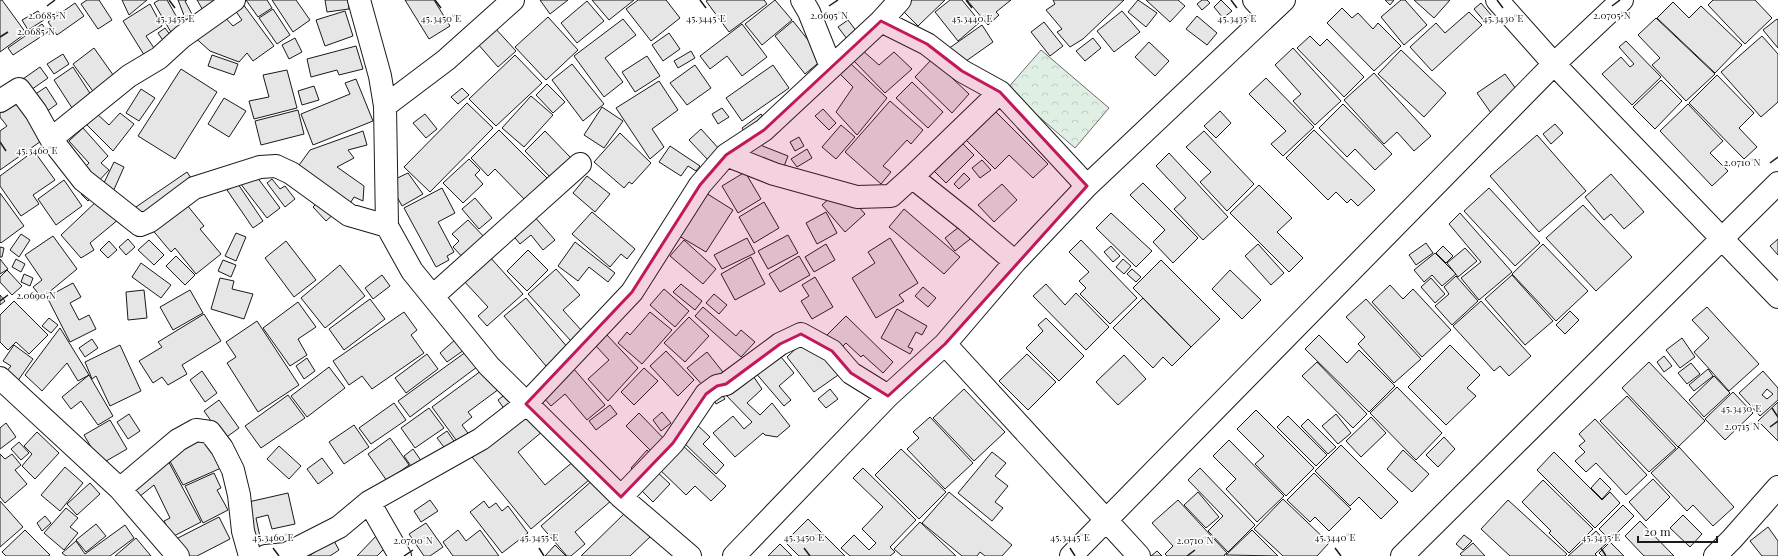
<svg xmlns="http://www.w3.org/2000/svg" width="1778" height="556" viewBox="0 0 1778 556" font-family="'Playfair Display',serif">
	<defs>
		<pattern id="park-crowns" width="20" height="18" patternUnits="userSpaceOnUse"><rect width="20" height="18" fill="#e0efe3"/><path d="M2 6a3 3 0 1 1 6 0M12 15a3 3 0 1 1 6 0" fill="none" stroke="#c0ccc2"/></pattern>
	</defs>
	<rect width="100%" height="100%" fill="#fff"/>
	<!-- park -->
	<path fill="url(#park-crowns)" stroke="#6a6a6a" d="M1041,50l68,58 -34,40 -68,-59z"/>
	<!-- building -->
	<path fill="#e6e6e6" stroke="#1a1a1a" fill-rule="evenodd" d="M0,0h2l24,33 -26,19z
		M87,0h12l13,20 -14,9 -17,-25z
		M122,0h25l-18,15z
		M159,0h8l16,28 -11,6 -18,-31z
		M178,0h9l-2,1 10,19 -8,3z
		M197,0h20l-13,12z
		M240,0l34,46 -21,15 -6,-8 -8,9 -29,-11 -19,-17 29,-22 13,14 9,-6 -10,-14z
		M246,0h21l5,8 -14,9z
		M272,0h24l14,20 -17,12z
		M325,0h23l1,9 -22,3z
		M405,0h29l16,26 -21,13z
		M540,0h28l-18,14z
		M592,0h42l-25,20z
		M638,0h28l14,18 -29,23 -25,-32z
		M708,0h56l3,4 -38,28 -23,-31z
		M775,0l17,20 -30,25 -17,-21z
		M912,0h33l-27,26 -16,-16z
		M950,0h12l18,22 -22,19 -23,-29z
		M967,0h44l-15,12 3,3 -11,10z
		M1053,0h71l-41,39 -13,8 -13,-15 5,-3 -16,-19 9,-6z
		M1138,0l19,13 -11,14 -18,-15z
		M1146,0h32l7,6 -15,16z
		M1202,0h5l3,3 -8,7 -5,-6z
		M1221,0l11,11 -9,7 -9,-11z
		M1385,0h9l-4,5z
		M1401,0h4l22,25 -23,20 -23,-28z
		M1414,0h36l-16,18z
		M1713,0h42l17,18 -27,26 -37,-39z
		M587,1l17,20 -27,22 -16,-20z
		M1673,2l16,16 12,-12 41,39 -27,28 -58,-55z
		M75,3l9,13 -27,19 -9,-13z
		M1481,3l11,13 -7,6 -11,-13z
		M150,4l12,22 -16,10 10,15 -10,7 -23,-37z
		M1342,8l10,10 6,-5 15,16 5,-6 23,23 -27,25 -47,-48z
		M273,9l17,26 -13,9 -18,-26z
		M38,11l6,9 -16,10 -6,-10z
		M345,11l8,25 -28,10 -9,-26z
		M1122,11l18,21 -26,20 -17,-21z
		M1469,12l13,13 -50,46 -22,-24 26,-24 9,10z
		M1197,16l20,17 -10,12 -21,-16z
		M548,17l30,33 -32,30 -31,-33z
		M1656,18l59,56 -29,27 -34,-36 8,-7 -22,-23z
		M623,19l13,16 -31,23 18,24 -19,15 -30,-41z
		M1777,19l1,1v28l-15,-18z
		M848,20l9,12 -10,7 -9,-12z
		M793,21l30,38 -18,15 -30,-38z
		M1044,22l19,24 -13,10 -19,-24z
		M42,24l6,8 -35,23 -5,-7z
		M742,24l25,33 -25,19 -15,-20 -17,13 -10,-13z
		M982,25l11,17 -34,24 -11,-17z
		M494,27l22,24 -18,16 -21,-24z
		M165,28l9,12 -8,5 -8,-12z
		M669,33l11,16 -17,12 -11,-16z
		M1310,36l10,10 7,-7 37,38 -20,20 -47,-49z
		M1762,36l16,18v48l-17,15 -40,-45z
		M295,38l7,14 -13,7 -7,-14z
		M1093,38l8,10 -16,13 -9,-10z
		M1626,41l35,36 -29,28 -30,-31 19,-17 9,10 4,-3 -15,-17z
		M1149,42l20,19 -14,15 -20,-19z
		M356,46l7,23 -24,6 -2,-5 -26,7 -4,-18z
		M94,48l22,31 -21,15 -22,-30z
		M1293,48l48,53 -26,24 -22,-24 8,-7 -26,-29z
		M862,50l17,15 15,-13 18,17 -27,24 -33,-34z
		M1401,50l45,43 -22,24 -46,-43z
		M691,51l4,7 -17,10 -4,-7z
		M63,54l6,10 -15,10 -7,-10z
		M212,55l26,9 -4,11 -26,-9z
		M515,55l27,28 -46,43 -27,-27z
		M647,56l13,20 -25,16 -13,-20z
		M932,59l37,35 -17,19 -37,-36z
		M850,63l37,35 -30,37 -21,-23 17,-25 -15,-15z
		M572,64l32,40 -21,17 -31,-41z
		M695,65l16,23 -24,17 -17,-22z
		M773,65l16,23 -47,33 -16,-23z
		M40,67l8,11 -20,14 -8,-11z
		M73,67l20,31 -19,13 -20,-31z
		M181,69l36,23 -42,67 -37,-23z
		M287,70l10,38 -43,11 -5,-18 20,-4 -6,-22z
		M1374,73l57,63 -17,15 -17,-19 -13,12 -40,-44z
		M1505,74l14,19 -28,20 -14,-20z
		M1717,75l37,38 -15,15 18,19 -13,12 -55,-56z
		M1266,78l48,49 -31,29 -12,-12 15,-13 -37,-37z
		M356,79l17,42 -60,24 -12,-31 49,-20 -5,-11z
		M1661,80l21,21 -27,28 -22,-22z
		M659,81l19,29 -26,19 12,18 -14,12 -34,-51z
		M912,82l31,30 -15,16 -32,-30z
		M547,84l18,18 -12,11 -17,-18z
		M314,86l5,14 -17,5 -4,-14z
		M46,87l11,17 -11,8 -12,-17z
		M462,88l7,7 -11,9 -7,-7z
		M141,89l14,9 -16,23 -13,-8z
		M531,96l22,19 -29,32 -22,-19z
		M224,98l22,13 -17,26 -21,-13z
		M17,99l27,40 -44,31v-39l7,-5 -7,-9v-5z
		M890,101l33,29 -12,14 -4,-4 -24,26 8,6 -10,12 -36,-32z
		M467,103l26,25 -63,64 -26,-25z
		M1343,104l49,50 -17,16 -20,-21 -8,8 -28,-29z
		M1688,104l35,37 -13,12 18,18 -16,15 -52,-55z
		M990,106l58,58 -15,14 -24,-23 -14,14 -34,-34z
		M602,107l21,14 -19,27 -20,-13z
		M722,108l7,9 -11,7 -6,-10z
		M823,109l13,14 -7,7 -14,-14z
		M298,110l6,24 -43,11 -6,-24z
		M1220,111l11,12 -15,15 -12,-12z
		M96,113l13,12 11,-12 14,11 -21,27 -28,-28z
		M425,114l12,15 -11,9 -13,-15z
		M761,114l5,8 -19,14 -5,-8z
		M1555,124l8,9 -12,11 -8,-10z
		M841,125l14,12 -19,22 -14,-12z
		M83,128l25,28 -7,7 8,7 -14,15 -15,-13 9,-9 -20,-22z
		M701,129l19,21 -11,11 -20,-21z
		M499,130l49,49 -22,22 -31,-32 -7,7 -17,-18z
		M1314,130l61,60 -17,16 -7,-7 -4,4 -11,-11 -8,8 -42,-42z
		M363,131l4,14 -19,5 6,8 -17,9 27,19 -1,15 -9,-4 -5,8 -52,-37 13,-18z
		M545,131l26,27 -20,20 -26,-27z
		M1204,131l50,53 -27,27 -27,-29 11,-10 -25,-25z
		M620,133l31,30 -19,21 -3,-2 -5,6 -30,-26z
		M1537,135l49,56 -47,41 -49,-56z
		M799,137l5,9 -9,5 -5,-9z
		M957,138l17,17 -28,28 -17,-17z
		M750,141l38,15 -5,13 -38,-15z
		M670,146l30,20 -4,5 -8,-5 -7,10 -22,-14z
		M807,149l5,9 -15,9 -6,-8z
		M34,151l21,29 -22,15 6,9 -18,12 -21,-30v-10z
		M1169,153l59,64 -25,23 -29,-31 12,-11 -30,-32z
		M469,159l11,11 -5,5 8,9 -20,19 -20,-20z
		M982,160l9,10 -11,8 -8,-10z
		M114,162l10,5 -12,27 -11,-5z
		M187,172l8,12 -54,36 -8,-11z
		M745,172l16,27 -23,14 -16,-27z
		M254,173l26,35 -13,10 -27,-35z
		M408,173l15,21 -21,12 -13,-24z
		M964,173l6,6 -11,10 -5,-5z
		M1611,174l33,38 -20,17 -13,-15 -7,6 -19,-23z
		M587,176l23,18 -15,18 -22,-19z
		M272,179l8,10 5,-3 10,13 -10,8 -18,-24z
		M64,180l18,26 -26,19 -18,-26z
		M1143,183l55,55 -25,25 -20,-21 12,-12 -35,-35z
		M238,184l25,37 -10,7 -26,-38z
		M1002,184l15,16 -23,22 -16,-17z
		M1259,185l33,33 -15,14 26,26 -14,14 -59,-59z
		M89,186l7,7 -8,8 -7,-7z
		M442,188l13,25 -17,9 16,30 -7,4 2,4 -13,7 -32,-59z
		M1489,188l51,55 -25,23 -51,-55z
		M0,193l24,33 -23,17 -1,-1z
		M706,193l27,17 -27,42 -27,-16z
		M834,194l9,11 8,-7 14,16 -20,18 -23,-27z
		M323,197l13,15 -10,9 -13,-14z
		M475,198l17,20 -13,11 -17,-20z
		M99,199l20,20 -29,24 4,7 -13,8 -20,-23z
		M183,200l21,26 -4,3 21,25 -25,20 -21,-26 -4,4 -21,-25z
		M764,202l15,26 -25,15 -15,-26z
		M1583,205l49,52 -36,34 -50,-53z
		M904,209l56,48 -16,17 -55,-47z
		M592,212l43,37 -8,10 -6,-5 -11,13 -38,-33z
		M826,212l11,21 -20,11 -11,-21z
		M1111,213l41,38 -16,16 -40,-39z
		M1460,213l52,59 -33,28 -18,-22 20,-16 -32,-38z
		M533,215l22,25 -12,10 -12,-15 -11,9 -9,-11z
		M468,220l20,21 -22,20 -13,-14 6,-6 -7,-7z
		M964,223l10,13 -19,15 -10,-13z
		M236,233l10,4 -10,24 -11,-5z
		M21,234l9,6 -11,17 -9,-7z
		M788,235l10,18 -30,16 -10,-18z
		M53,236l24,33 -35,29 -9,-11 9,-7 -17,-25z
		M747,238l8,15 -33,16 -8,-14z
		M890,238l28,45 -19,12 5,6 -28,17 -24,-40 23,-15 -7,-11z
		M128,239l7,8 -9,8 -7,-8z
		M1778,239v16l-8,-9z
		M149,240l15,15 -10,10 -16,-15z
		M684,240l32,29 -13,15 -33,-28z
		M1081,240l56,58 -27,26 -30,-30 6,-6 -7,-7 10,-9 -20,-20z
		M109,241l8,9 -9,8 -8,-8z
		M286,241l30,39 -22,17 -29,-39z
		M575,242l40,31 -7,9 -19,-15 -11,14 -20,-15z
		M1426,243l7,10 -17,12 -7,-10z
		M826,244l9,16 -21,12 -9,-15z
		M1258,244l26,29 -13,12 -26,-29z
		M1543,244l45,47 -32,30 -44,-47z
		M1111,246l9,10 -7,6 -9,-10z
		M1443,246l10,10 -7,7 -10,-10z
		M0,247l4,1 -2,9h-2z
		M1465,248l12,13 -19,16 -11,-14z
		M528,250l20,20 -21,21 -20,-20z
		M1435,253l21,21 -14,12 -10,-11 -8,7 -10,-12z
		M176,256l19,19 -10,10 -19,-19z
		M489,256l34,38 -36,32 -9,-10 10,-9 -25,-27z
		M799,256l11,19 -30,17 -11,-18z
		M751,257l14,27 -30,16 -14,-26z
		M0,259l8,10 -8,5z
		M16,259l9,5 -4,8 -9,-5z
		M1123,259l8,7 -7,8 -8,-7z
		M223,260l13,5 -5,12 -13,-6z
		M1161,260l59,59 -29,28 -58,-59z
		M141,263l30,22 -10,13 -29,-21z
		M340,265l25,31 -40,32 -24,-30z
		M556,269l24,26 -17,15 19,21 -11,10 -43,-47z
		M1132,269l9,8 -5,5 -9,-8z
		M7,270l15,16 -10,9 -12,-13v-5z
		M1230,270l31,30 -19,19 -30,-30z
		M24,274l9,4 -3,8 -9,-4z
		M382,275l8,11 -17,13 -8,-11z
		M1512,275l41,46 -28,24 -40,-46z
		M1456,276l22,25 -26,24 -17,-19 14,-12 -5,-7z
		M815,277l18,30 -21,12 -11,-18 8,-5 -7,-11z
		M220,278l14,3 -2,8 21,5 -9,25 -33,-10z
		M1431,278l14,16 -10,9 -14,-16z
		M73,283l8,14 -11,6 9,17 10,-5 7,14 -26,13 -23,-45z
		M681,284l21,17 -7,9 -22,-18z
		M1046,284l19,21 11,-12 33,34 -23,23 -53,-54z
		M1390,285l13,14 10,-10 38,41 -29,27 -50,-55z
		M923,287l13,11 -8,9 -13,-11z
		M664,289l25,22 -14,16 -25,-22z
		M144,290l3,28 -19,2 -2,-28z
		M190,290l13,23 -30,17 -13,-23z
		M714,294l13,11 -8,9 -13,-11z
		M0,295l5,6 -5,4z
		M526,298l42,50 -22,18 -42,-50z
		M1143,298l48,49 -19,19 -9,-9 -10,11 -40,-40z
		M370,299l15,20 -41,31 -15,-21z
		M1366,299l55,60 -27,24 -36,-39 7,-7 -19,-20z
		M14,301l34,34 -19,19 -13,-12 -8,8 -8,-8v-27z
		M1481,301l50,55 -22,20 -9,-10 -6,5 -41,-45z
		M298,302l18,25 -18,12 9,16 -17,11 -27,-38z
		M703,307l33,29 5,-6 14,12 -14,15 -46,-41z
		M1707,307l52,57 -30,27 -35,-39 15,-14 -17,-18z
		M897,309l30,17 -5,9 -6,-3 -8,15 5,2 -3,5 -29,-16z
		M1570,311l9,9 -14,14 -9,-9z
		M404,312l13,18 -6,5 13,18 -52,36 -10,-13 -13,9 -16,-24z
		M650,312l22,18 -30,34 -24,-21 9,-11 3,3z
		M204,314l17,27 -39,24 5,9 -19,11 -6,-8 -9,6 -14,-22 23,-14 -4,-5z
		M846,316l47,46 -10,11 -20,-18 -2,2 -15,-14 -9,9 -14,-13z
		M689,317l20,19 -24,26 -21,-19z
		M49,318l9,7 -7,8 -9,-7z
		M1046,318l38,38 -25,25 -33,-33 17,-17 -5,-6z
		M257,321l42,64 -41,27 -31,-49 9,-6 -10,-15z
		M60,328l29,47 -11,6 -11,-18 -25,28 -17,-16z
		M606,334l32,34 -30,33 -20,-22 21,-19 -14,-15z
		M1319,335l28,28 12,-13 36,36 -26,26 -64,-63z
		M1682,338l13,19 -15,11 -14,-18z
		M92,339l6,9 -13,9 -6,-9z
		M456,339l8,11 -17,12 -7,-9z
		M806,339l26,18 9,16 -27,19 -27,-35z
		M14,345l19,14 -16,23 -12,-9 6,-7 -8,-5z
		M120,345l21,46 -31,15 -14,-30 -4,3 -7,-17z
		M1450,345l30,30 -13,13 9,8 -30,29 -38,-38z
		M470,349l11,15 -71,53 -12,-16z
		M666,351l28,29 -16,16 -28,-30z
		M707,352l19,24 -20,13 -19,-21z
		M777,352l17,21 -15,13 12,14 -7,6 -30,-35z
		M427,354l11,15 -32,24 -11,-15z
		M1027,354l29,28 -28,28 -29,-29z
		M1124,355l22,24 -28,26 -22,-23z
		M1664,356l8,10 -8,6 -7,-10z
		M307,358l8,13 -11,8 -8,-13z
		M1317,362l50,52 -14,14 -51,-52z
		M1649,362l56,59 -27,26 -56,-59z
		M1691,363l9,11 -13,10 -9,-11z
		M329,367l16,21 -38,29 -16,-21z
		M485,368l14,21 -31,23 4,5 -10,8 8,11 -11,8 -27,-37z
		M573,368l32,37 -18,15 -22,-26 -14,12 -10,-11z
		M644,368l14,13 -24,24 -13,-13z
		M1708,369l5,7 -19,15 -5,-6z
		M749,370l13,19 -15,14 13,12 12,-12 18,23 -13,11 -12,-2 -2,-2 -28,24 -22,-24 20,-17 11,13 8,-7 -29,-30z
		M202,371l15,22 -12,9 -15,-22z
		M1763,371l15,17v12l-18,16 -21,-23zM1767,389l6,5 -6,5 -5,-4z
		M89,375l24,41 -15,9 -17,-24 -10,8 -9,-12z
		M1714,376l16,17 -26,24 -15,-17z
		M1397,387l45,46 -26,27 -46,-47z
		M718,389l7,10 -9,5 -6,-11z
		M830,389l8,10 -12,9 -8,-9z
		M964,389l41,43 -31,29 -41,-43z
		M1733,392l20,21 -28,27 -20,-21z
		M507,393l7,11 -9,6 -7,-10z
		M288,395l17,23 -44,30 -16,-22z
		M1627,396l49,52 -27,24 -49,-51z
		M219,400l20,28 -15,11 -20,-28z
		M1778,402v39l-20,-20z
		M394,403l12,17 -35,24 -12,-16z
		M610,405l7,9 -21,16 -7,-9z
		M429,408l15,20 -29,20 -14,-20z
		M1256,410l58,58 -28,28 -31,-32 9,-8 -27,-27z
		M527,412l16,19 -25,21 27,33 29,-24 15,19 -58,49 -59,-72z
		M662,412l9,11 -10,8 -8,-11z
		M639,413l29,30 -13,12 -29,-29z
		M129,414l11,17 -12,8 -11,-17z
		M1336,414l15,19 -13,11 -16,-18z
		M1288,416l39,39 -11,11 -39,-39z
		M930,417l43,46 -28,26 -38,-40 12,-11 -6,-6z
		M1371,417l15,16 -25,24 -15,-16z
		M1308,419l28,28 -8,7 -27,-28z
		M1595,419l52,56 -21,20 -30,-32 -10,9 -11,-11 10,-9 -6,-6 6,-5 -6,-7z
		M110,420l17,29 -26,15 -17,-29z
		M694,422l16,15 -7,7 21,21 -8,9 -37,-36z
		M6,423l10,14 -16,12v-21z
		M354,425l15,22 -25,17 -15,-22z
		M447,431l9,13 -9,7 -10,-13z
		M37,432l22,21 -24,26 -13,-13 10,-12 -8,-8z
		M206,435l15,33 -38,17 -17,-31z
		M1444,437l11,12 -17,18 -12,-12z
		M390,438l19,27 -22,16 -19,-27z
		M1229,440l55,56 -27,26 -31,-33 10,-10 -23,-23z
		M19,442l10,11 -8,7 -10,-11z
		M679,442l47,44 -15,15 -16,-15 -9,9 -30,-29z
		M1341,445l57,57 -17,17 -22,-22 -9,9 -35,-35z
		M279,446l22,20 -12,13 -22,-20z
		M1679,447l55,60 -21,19 -20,-21 -6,6 -36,-38z
		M413,449l9,13 -9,7 -9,-13z
		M901,449l45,43 -27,27 -44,-44z
		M647,450l7,8 -14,17 -9,-7z
		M1403,450l26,24 -17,18 -25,-23z
		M992,452l14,11 -11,13 13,10 -13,16 8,6 -11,13 -34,-28z
		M1554,452l48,48 8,-8 10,11 -25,25 -58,-58z
		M0,454l5,5 7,-5 9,11 -6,5 12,14 -22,19 -5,-6z
		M165,455l36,67 -29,15 -8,-16 6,-3 -16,-33 -15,12 -8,-13z
		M322,458l11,15 -15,11 -11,-15z
		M65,467l18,16 -23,28 -19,-16z
		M863,468l53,52 -26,27 5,5 -5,4h-40l-9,-8 13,-13 15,15 7,-7 -14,-14 21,-22 -30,-29z
		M1200,468l55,57 -27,27 -20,-21 15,-15 -35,-36z
		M655,470l15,14 -17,18 -15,-15z
		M214,473l7,15 -4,2 11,20 -25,13 -18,-37z
		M1314,473l37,36 -22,22 -14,-14 -5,5 -23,-22z
		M1600,478l11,11 -9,10 -11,-11z
		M594,479l18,21 -37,32 10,12 -14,12h-4l-26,-30z
		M1653,479l17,18 -24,24 -17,-19z
		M1543,480l50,49 -24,24 -20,-20 2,-2 -29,-29z
		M90,483l10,11 -23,21 -10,-11z
		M949,492l63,53 -10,11h-17l-5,-4 -3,4h-15l-40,-33z
		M1198,492l21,25 -13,11 -22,-23z
		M288,493l7,31 -23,5 -4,-14 -12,3 4,19 -8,2 -8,-36z
		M1283,499l46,44 -12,13h-34l-29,-27z
		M430,500l8,11 -17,11 -7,-11z
		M1178,500l49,53 -3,2 1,1h-58l-2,-2 8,-8 -21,-23z
		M1508,500l59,54 -2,2h-55l-29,-27z
		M0,501l23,26 -23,20z
		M484,501l5,7 7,-5 6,8 6,-5 20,27 -26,20 -32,-41z
		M1623,505l11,11 -24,24 -11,-11z
		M66,508l12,10 -8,9 8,6 -14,17 -20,-17z
		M628,510l24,25 -22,21h-49z
		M1683,515l19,19 -12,13 -20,-19z
		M45,516l6,7 -9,8 -5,-8z
		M219,517l11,22 -33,17h-12l-9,-17z
		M808,519l37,37h-46l-14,-14z
		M1640,521l34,35h-30l-19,-20z
		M920,522l36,34h-54l-8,-7z
		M426,523l17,24 -13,9h-6l-15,-22z
		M96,524l10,12 -20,16 -10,-12z
		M125,525l9,13 -24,18h-44l-4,-3 14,-12 9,13z
		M1768,527l10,14v15h-16l-12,-15z
		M25,530l25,25 -2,1h-42l-4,-4z
		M458,530l8,11 14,-11 19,26h-46l-10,-14z
		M1252,530l26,26 -52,-1z
		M1596,531l11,12 -12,11 2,2h-29z
		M379,533l11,10 -13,13h-20z
		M1464,535l8,6 -9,9 -7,-6z
		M136,538l15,18h-36z
		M333,539l6,11 -9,6h-21z
		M1610,542l14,14h-22l-3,-3z
		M1473,543l12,13h-23l-2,-2z
		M780,544l12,12h-24z
		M555,545l11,11h-21z
		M1157,551l5,5h-11z"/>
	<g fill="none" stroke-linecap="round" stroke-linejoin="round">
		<!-- minor casing -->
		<g stroke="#1a1a1a" stroke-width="24">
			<path id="minor" d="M359,0l21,76 5,30 2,120 25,45 77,95 132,131 69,59
				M802,0l7,12 22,55
				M1254,0l14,15
				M1497,0l57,64 224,233
				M881,21l46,23 35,27 38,21 87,94
				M1000,92l-88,85 54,43 49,42
				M0,101l19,-12 17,23 15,27 32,41 57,45 10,-4 44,-33 66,-21 16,-1 15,7 58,42 38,11
				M385,106l61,-46 67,-60
				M51,139l78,-63 30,-18 23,-21 52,-37
				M726,155l48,19 83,23 34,-1 21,-19
				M433,296l147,-132
				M945,344l194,212
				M0,378l120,111 58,67
				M120,489l58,-49 18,-10 14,2 12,16 11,22 6,25 4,36 7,25
				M621,497l52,-54 33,-49 11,-8 9,-2 54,-40 21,-10 31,17 19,22 37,23
				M369,502l31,54
				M266,556l20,-2 53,-27 30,-25 112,-63 45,-35 106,-112 68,-107 26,-30 38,-25 117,-109 19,-21
				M734,556l154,-160 57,-52 70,-82 72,-76 197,-186
				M1071,556l483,-492 68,-64
				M1402,556l376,-373
				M1715,556l17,-17 46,-52"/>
		</g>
		<!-- minor -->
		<use href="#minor" stroke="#fff" stroke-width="22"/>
	</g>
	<!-- marked area -->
	<path fill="#c2185b" fill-opacity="0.2" stroke="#c2185b" stroke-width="3" stroke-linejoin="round" d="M881,21l46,23 35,27 38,21 87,94 -142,158 -57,52 -37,-23 -19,-22 -31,-17 -21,10 -54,40 -9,2 -11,8 -33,49 -52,54 -95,-93 106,-112 68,-107 26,-30 38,-25z"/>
	<!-- ticks -->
	<path fill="none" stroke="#1a1a1a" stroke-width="1.5" d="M169,0l6,8M435,0l6,8M700,0l6,8M966,0l6,8M1231,0l6,8M1497,0l6,8M47,6l8,-6M829,6l9,-6M1612,6l8,-6M0,37l8,-5M0,142l6,9M1770,163l8,-6M0,301l8,-6M1772,408l6,9M1770,427l8,-6M273,548l6,8M539,548l5,8M804,548l6,8M1070,548l5,8M1335,548l6,8M1601,548l5,8M404,556l9,-6M1187,556l8,-6"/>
	<g font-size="10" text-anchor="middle" fill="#1a1a1a" stroke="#fff" stroke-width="3" stroke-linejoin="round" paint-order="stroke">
		<text x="1612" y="19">2.0705°N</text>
		<text x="47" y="19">2.0685°N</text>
		<text x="829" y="19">2.0695°N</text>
		<text x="175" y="22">45.3455°E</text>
		<text x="441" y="22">45.3450°E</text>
		<text x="972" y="22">45.3440°E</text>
		<text x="1503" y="22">45.3430°E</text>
		<text x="706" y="22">45.3445°E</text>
		<text x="1237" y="22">45.3435°E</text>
		<text x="36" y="35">2.0685°N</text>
		<text x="37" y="154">45.3460°E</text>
		<text x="1742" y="166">2.0710°N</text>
		<text x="36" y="299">2.0690°N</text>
		<text x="1741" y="412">45.3430°E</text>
		<text x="1742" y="430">2.0715°N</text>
		<text x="273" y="541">45.3460°E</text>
		<text x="539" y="541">45.3455°E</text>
		<text x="804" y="541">45.3450°E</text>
		<text x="1070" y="541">45.3445°E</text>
		<text x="1335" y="541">45.3440°E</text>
		<text x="1601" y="541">45.3435°E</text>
		<text x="413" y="544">2.0700°N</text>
		<text x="1195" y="544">2.0710°N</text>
	</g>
	<!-- scale -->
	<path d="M1638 536v6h79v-6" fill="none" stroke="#1a1a1a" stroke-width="2"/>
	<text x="1644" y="536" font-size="12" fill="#1a1a1a" stroke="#ffffff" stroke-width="3" paint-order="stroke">20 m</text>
</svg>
